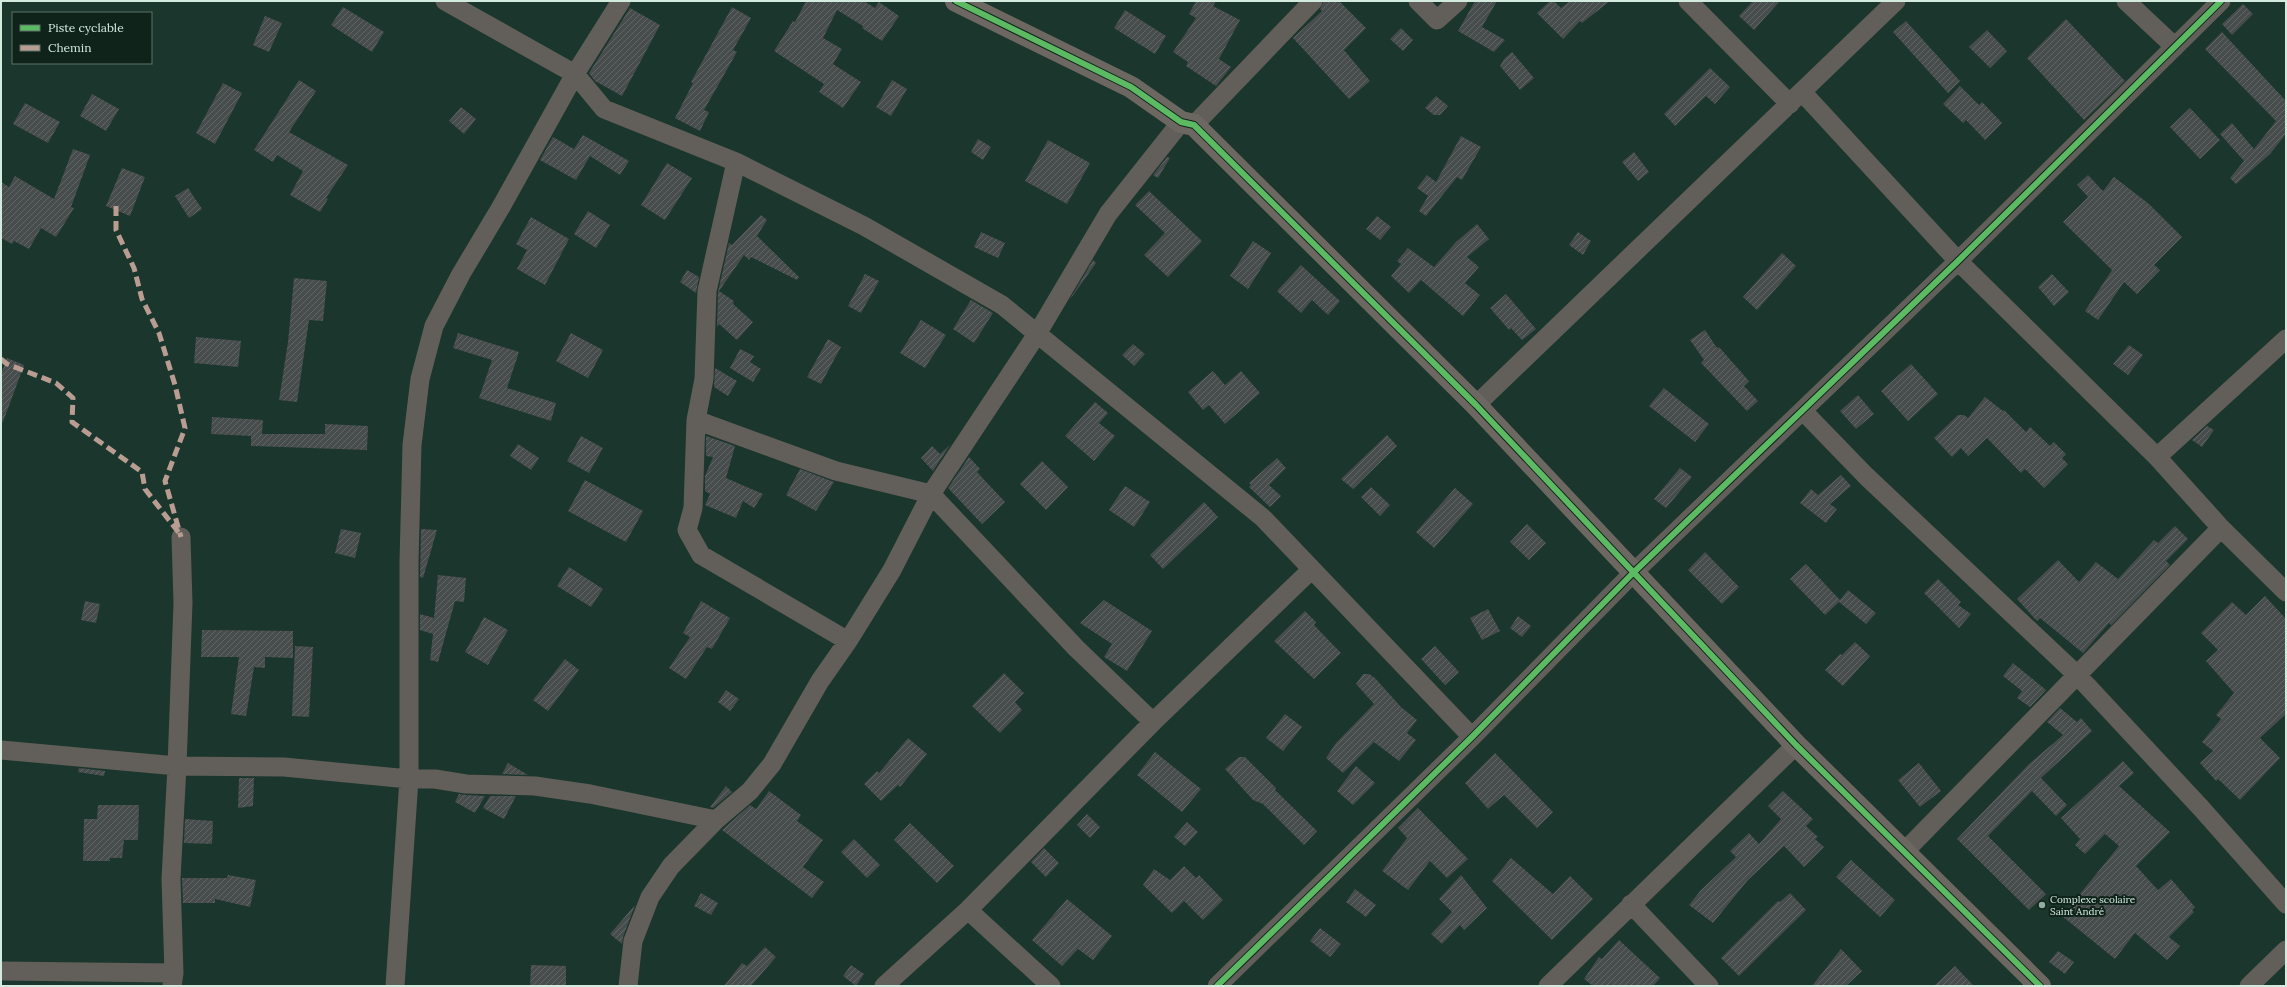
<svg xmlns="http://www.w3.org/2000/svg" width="2287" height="987" viewBox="0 0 2287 987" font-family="Lora,serif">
	<defs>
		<pattern id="building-hatch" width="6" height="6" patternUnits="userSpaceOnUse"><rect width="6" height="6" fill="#474c4c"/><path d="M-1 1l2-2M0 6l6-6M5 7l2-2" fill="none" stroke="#616665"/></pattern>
	</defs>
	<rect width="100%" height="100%" fill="#1b362c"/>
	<!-- building -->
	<path fill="url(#building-hatch)" d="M806,1h58l11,7 4,-6 20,14 -17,25 -20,-13 1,-2 -26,-16 -14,28 19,11 -9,15 28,18 -18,26 -24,-16 5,-8 -50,-33 19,-30 2,1z
		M1196,1h20l-3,5 27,14 -21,39 12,8 -15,19 -30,-20 2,-4 -15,-10 23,-34 -7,-4z
		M1324,1h15l27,27 -22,22 26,31 -21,18 -56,-61 29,-27 -2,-2z
		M1475,1h22l-15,26 23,13 -11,12 -36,-21z
		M1550,1h4l7,7 9,-7h40l-28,22 -2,-2 -17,18 -26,-26z
		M1753,1h27l-26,29 -15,-14z
		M2243,4l10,10 -21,21 -10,-11z
		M343,7l41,25 -12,20 -41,-27z
		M732,7l19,11 -18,32 4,2 -33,58 5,2 -9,19 -25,-13 18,-35 -2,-1z
		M630,8l30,17 -38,71 -27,-15 -6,-8z
		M1125,10l41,26 -11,18 -41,-26z
		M265,16l17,7 -13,29 -16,-7z
		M2066,19l59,62 -41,39 -57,-62z
		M1906,21l54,60 -12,12 -55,-61z
		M1401,28l12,12 -10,11 -13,-12z
		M1987,30l20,21 -17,17 -21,-21z
		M2222,32l64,69v33l-16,20 -34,30 -6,-6 14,-17 -24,-27 12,-11 22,26 22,-28 -71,-72z
		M1512,52l22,26 -14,12 -20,-24 4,-7z
		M1710,68l20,19 -15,17 -9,-8 -31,30 -11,-12z
		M299,80l17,11 -27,41 59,33 -22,33 2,1 -8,13 -30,-17 13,-24 -26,-16 -4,7 -19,-12z
		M892,80l15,9 -16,27 -15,-9z
		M223,83l19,10 -27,51 -19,-11z
		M1960,86l19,19 3,-3 20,21 -17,17 -19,-20 -3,3 -20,-19z
		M92,94l27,15 -13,22 -26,-15z
		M1436,96l12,10 -8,9h-6l-9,-7z
		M25,103l35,19 -12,21 -35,-19z
		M461,107l15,12 -12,15 -15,-13z
		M2190,108l30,32 -20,19 -30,-32z
		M583,135l46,26 -9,14 -30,-19 -14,24 -36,-20 13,-23 21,12z
		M1461,136l20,11 -19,33 -5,-3 -31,39 -7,-5 9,-15 -11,-8 10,-13 9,7z
		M978,139l13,8 -8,13 -12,-8z
		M1048,140l42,23 -23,41 -42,-23z
		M73,149l17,6 -19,52 3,1 -18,29 -15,-9 -12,21 -15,-8 -2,3 -11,-6v-56l8,5 6,-11 39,23z
		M1634,152l15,20 -11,9 -16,-19z
		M1167,157l3,1 -12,20 -5,-3z
		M667,163l25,15 -27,42 -24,-15z
		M122,168l23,9 -15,39 -24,-10z
		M2088,175l15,16 11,-14 35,27 33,33 -28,28 6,5 -23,24 -13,-12 -26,38 -13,-9 27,-41 -49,-48 25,-25 -11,-12z
		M188,188l14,21 -13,9 -14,-22z
		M1149,191l53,50 -34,36 -24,-22 21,-22 -30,-28z
		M588,211l22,14 -14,23 -22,-14z
		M761,215l6,5 -10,16 42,41 -2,3 -46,-23 -2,3 -5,-5 -25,36 15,10 -1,3 20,18 -16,18 -18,-16 -2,3 1,-35 11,-49 3,2z
		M1377,216l14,11 -11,13 -14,-11z
		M531,217l38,22 -24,46 -28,-16 10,-19 -11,-6z
		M1477,224l12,15 -22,18 12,10 -14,16 15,12 -17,21 -42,-36 -12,13 -18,-17 10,-12 -4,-3 11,-13 26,19 22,-25z
		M981,232l24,11 -7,15 -24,-11z
		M1578,232l13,9 -8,14 -14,-10z
		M1253,241l18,12 -23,36 -18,-13z
		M1782,253l14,13 -39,44 -14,-13z
		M1093,260l3,3 -27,38z
		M1301,265l39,36 -12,14 -16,-15 -11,13 -24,-22z
		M687,270l12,7 -3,16 -16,-11z
		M865,274l14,7 -18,32 -13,-7z
		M2052,274l17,18 -15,14 -16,-19z
		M294,278l33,3 -4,40 -14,-1 -12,82 -18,-2 9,-58z
		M1506,294l30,35 -14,11 -11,-12 -2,2 -19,-22z
		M971,300l22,13 -19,30 -21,-14z
		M921,320l25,15 -21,33 -25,-15z
		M1705,330l12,18 2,-1 30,34 -5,5 14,15 -11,10 -46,-48 3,-3 -14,-20z
		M458,333l61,19 -12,36 49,15 -5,18 -72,-23 13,-38 -39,-12z
		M571,333l32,17 -15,28 -32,-17z
		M196,337l45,4 -3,26 -44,-4z
		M828,339l13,8 -20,37 -14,-7z
		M1133,344l12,10 -11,12 -12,-11z
		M2129,345l14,10 -15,20 -15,-11z
		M740,349l14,7 -4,6 11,7 -8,13 -23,-14z
		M7,358l17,7 -21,57 -2,-1v-47z
		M1911,364l27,30 -30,27 -27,-30z
		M715,368l22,13 -9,15 -14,-9z
		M1213,371l12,14 16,-14 19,22 -35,31 -16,-19 -6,5 -15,-18z
		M1664,388l45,36 -14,18 -46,-36z
		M1858,395l16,19 -18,15 -16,-18z
		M1985,397l18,14 1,-1 22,22 4,-5 20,19 4,-4 12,12 -4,4 6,6 -24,24 -19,-19 -4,4 -34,-35 -19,18 -7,-8 -9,9 -18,-19 24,-23h6l4,3z
		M1095,402l13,11 -9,10 16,13 -21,25 -29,-25z
		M212,417l51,3 -1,14h63v-10l43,2 -1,24 -116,-4v-10l-40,-2z
		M2207,426l7,4 -12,17 -10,-7z
		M1387,435l10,11 -44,43 -12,-10z
		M581,436l22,12 -14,25 -22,-12z
		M706,436l29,10 -9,32 37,16 -9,14 -11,-7 -7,17 -31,-13 5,-11 -5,-3v-15l8,-19 -7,-1z
		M518,444l21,14 -8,12 -21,-14z
		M950,445l-17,26 -12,-13 11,-12 8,8z
		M969,457l11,12 -3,3 28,30 -23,22 -34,-36z
		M1277,458l9,10 -17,17 12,11 -11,11 -21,-20 2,-2 -2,-2z
		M1042,461l26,26 -22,23 -26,-26z
		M1680,468l12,9 -26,31 -12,-9z
		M800,469l34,13 -18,29 -30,-16z
		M1841,475l10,11 -21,18 7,5 -11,14 -26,-20 11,-14 7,6z
		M585,480l58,31 -17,31 -58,-31z
		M1125,486l25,16 -16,25 -25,-17z
		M1371,487l19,18 -10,11 -19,-19z
		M1455,488l18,16 -39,44 -18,-16z
		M1204,502l14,15 -55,52 -13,-14z
		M1527,524l19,19 -17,17 -19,-18z
		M2175,526l13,13 -22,22 4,4 -59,60 -2,-2 -26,30 -43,-35 -3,3 -20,-22 41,-39 21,22 17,-20 22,17 36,-39 4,3z
		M341,529l20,4 -6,25 -20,-5z
		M421,529l16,1 -14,48 -3,-1z
		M1705,552l34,35 -17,17 -34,-34z
		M1806,564l34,36 8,-10 28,23 -10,11 -27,-22 -14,13 -35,-36z
		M569,567l34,22 -12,18 -34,-21z
		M438,575l28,3 -2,24 -9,-1 -17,61 -8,-2 3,-26 -13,-4v-16l14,4z
		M1938,579l23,23 -3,3 13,9 -12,14 -35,-35z
		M2265,596l21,23v95l-26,24 20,20 -40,42 -22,-21 -2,2 -16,-18 13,-12 -11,-9 19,-23 -5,-4 18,-22 -28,-32 12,-11 -17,-17 31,-31 14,13z
		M1104,600l48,31 -25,40 -23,-14 8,-13 -32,-21z
		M85,601l15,3 -4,19 -15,-3z
		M701,601l29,17 -18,31 -5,-2 -21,32 -17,-11 21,-31 -7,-4z
		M1488,609l12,22 -18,9 -12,-22z
		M1305,611l11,11 -2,3 27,28 -27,26 -40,-38z
		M1518,616l13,10 -9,11 -12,-9z
		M484,617l24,13 -20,35 -23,-13z
		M202,630l91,1v27l-28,-1v11l-11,-1 -8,49 -15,-2 8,-57h-38z
		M1855,642l15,14 -27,30 -18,-16 15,-16 2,1z
		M295,646l18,1 -4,70 -17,-1z
		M1435,646l24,26 -14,13 -24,-26z
		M565,659l14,11 -31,41 -15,-11z
		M2013,663l33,27 -16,17 -13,-9 5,-7 -19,-15z
		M1004,673l20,20 -9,9 7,8 -22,23 -28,-27z
		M1363,674h6l6,4 26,29 16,13 -10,13 9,7 -17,21 -25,-19 -31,31 -17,-15 10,-15 38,-39 -18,-20z
		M726,690l13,9 -9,12 -12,-9z
		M2060,708l17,14 4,-4 11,13 -51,47 26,27 -11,11 -24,-25 -44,45 58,58 -17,16 -72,-71 71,-74 35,-30 -16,-13z
		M1285,714l17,13 -19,24 -17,-13z
		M908,738l19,16 -27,33 -2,-2 -17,16 -17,-17 13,-13 2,2z
		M1155,752l46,37 -19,23 -45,-37z
		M1495,753l58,59 -16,16 -33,-33 -16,14 -23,-26z
		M1239,757h6l31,31 -1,2 42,41 -13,14 -41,-41 -10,-4 -28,-31z
		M2123,761l11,12 -15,13 51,46 -34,34 22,24 13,-11 24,28 -3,3 2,2 -25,25 11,9 -13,14 -32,-27 -20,26 -53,-43 57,-70 -14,-12 -20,20 -10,-9 5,-6 -19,-21z
		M508,763l20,12 -26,-1z
		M1919,763l22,28 -21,16 -22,-27z
		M1356,766l19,17 -22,22 -16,-14z
		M79,768l26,3 -1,5 -26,-4z
		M239,778h15l-1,28 -15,2z
		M726,786l6,6 -19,16 -3,-1z
		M769,791l32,24 -4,6 26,19 -20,27 21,15 -12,16 -90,-68 28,-25 6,4z
		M1783,791l30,28 -7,7 12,11 -3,2 9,8 -20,20 -20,-21 -36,34 -35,43 -24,-18 12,-15 35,-33 -6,-6 19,-18 10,11 22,-25 -13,-13z
		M459,794l7,1 19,1 -10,17 -20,-11z
		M490,796h26l-12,23 -21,-11z
		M98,805h41l-1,35h-14l-2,18h-12v3h-27l1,-42h13z
		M1418,808l50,51 -21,19 -17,-17 -22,29 -26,-19 25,-33 -9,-10z
		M1087,814l13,13 -10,11 -13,-13z
		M185,819l28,2 -1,23 -28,-1z
		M1187,822l11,10 -13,14 -11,-9z
		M910,823l44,43 -17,17 -43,-43z
		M854,839l26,26 -13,13 -26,-26z
		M1044,848l15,15 -13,14 -15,-15z
		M1511,858l42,36 17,-18 23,23 -41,41 -60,-59z
		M1851,860l44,40 -15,17 -44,-40z
		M1184,866l12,12 3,-3 24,25 -20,20 -19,-19 -12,12 -29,-28 11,-16 16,11z
		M228,875l28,5 -6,27 -35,-8v4h-32l-1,-25h45z
		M1461,875l26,33 -23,22 -4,-5 -18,19 -11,-10 21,-22 -13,-13z
		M1355,889l21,16 -10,12 -20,-15z
		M701,893l17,10 -7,12 -17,-9z
		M1790,893l16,17 -67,66 -18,-18 57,-57 2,1z
		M1067,899l45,37 -19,24 -15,-11 -16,17 -30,-26z
		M635,905l-12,32 -1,7 -12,-10z
		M1320,928l21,16 -11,13 -20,-16z
		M1619,940l41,38 -7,8h-60l-9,-7 15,-22 3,2z
		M765,947l11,10 -25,29h-27l18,-23 5,3z
		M1841,949l21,22 -16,15h-34z
		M2058,951l16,11 -9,12 -16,-12z
		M531,965l35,1v20h-36z
		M851,965l13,9 -8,12 -13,-10z
		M1955,966l19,20h-40z"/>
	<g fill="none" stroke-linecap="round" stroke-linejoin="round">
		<!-- street -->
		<path stroke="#625f5a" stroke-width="19" d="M445,1l130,73 29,35 132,53 128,64 138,79 261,213 209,219
			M1418,1l19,19 21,-19
			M1688,1l102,103
			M2126,1l49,46
			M1803,93l155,168 199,196 64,71 65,64
			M1194,125l119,-124
			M736,162l-29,129 -3,88 -8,41 -3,88 -6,22 14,25 147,86
			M1476,405l420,-404
			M1803,411l63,65 211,199 124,133 85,96
			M696,420l140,51 95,23 145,154 77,74
			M2157,457l129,-118
			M1,750l176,16 107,1 125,12h26l31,5 69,2 55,8 126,26
			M1904,852l317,-324
			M1631,904l78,82
			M968,910l83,76
			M1,971l173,2
			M172,986l2,-13 -3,-94 6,-113 6,-163 -2,-66
			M395,986l14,-207v-217l3,-117 8,-66 14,-53 27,-52 40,-67 74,-133 46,-73
			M628,986l5,-45 17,-44 21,-31 45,-46 34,-29 22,-27 48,-83 28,-40 44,-71 39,-76 106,-160 71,-120 73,-92
			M884,986l84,-76 185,-188 158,-152
			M1217,986l255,-249 161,-164 325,-312 263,-260
			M1548,986l248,-241
			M2249,986l37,-36"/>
		<!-- secondary -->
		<path stroke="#6d6762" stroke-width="22" d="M956,1l175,86 50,35 13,3 282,280 320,340 244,241"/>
		<!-- quiet -->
		<path stroke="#b99d93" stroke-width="5" stroke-dasharray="10 5" stroke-linecap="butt" d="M116,206v24l18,38 8,31 17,34 16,52 10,43 -20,53 16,56
			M1,359l6,5 49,19 17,15 -1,24 70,50 3,17 34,44"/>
		<!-- cycleway casing -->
		<g stroke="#0f231b" stroke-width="8">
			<path id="cycleway" d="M956,1l175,86 50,35 13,3 282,280 320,340 244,241
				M1217,986l255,-249 161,-164 325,-312 263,-260"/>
		</g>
		<!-- cycleway -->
		<use href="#cycleway" stroke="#5cba63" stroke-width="6"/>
	</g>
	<!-- markers -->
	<circle fill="#93aca0" stroke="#0f231b" stroke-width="1.5" cx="2042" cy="905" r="4"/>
	<g text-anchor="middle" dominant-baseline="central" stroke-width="4" stroke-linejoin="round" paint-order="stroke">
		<!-- poi labels -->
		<g font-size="10" fill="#d3ebdf" stroke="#0f231b" text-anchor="start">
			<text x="2050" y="899">Complexe scolaire<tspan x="2050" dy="12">Saint André</tspan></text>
		</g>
	</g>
	<!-- border -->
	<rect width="2287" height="987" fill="none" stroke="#d3ebdf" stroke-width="4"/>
	<!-- legend -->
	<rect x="12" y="12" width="140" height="52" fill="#0f231b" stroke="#5d7369"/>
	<rect x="20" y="25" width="20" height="6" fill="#5cba63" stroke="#5d7369"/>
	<text x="48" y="32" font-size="12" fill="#d3ebdf">Piste cyclable</text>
	<rect x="20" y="45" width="20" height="6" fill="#b99d93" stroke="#5d7369"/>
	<text x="48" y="52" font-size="12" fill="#d3ebdf">Chemin</text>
</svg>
